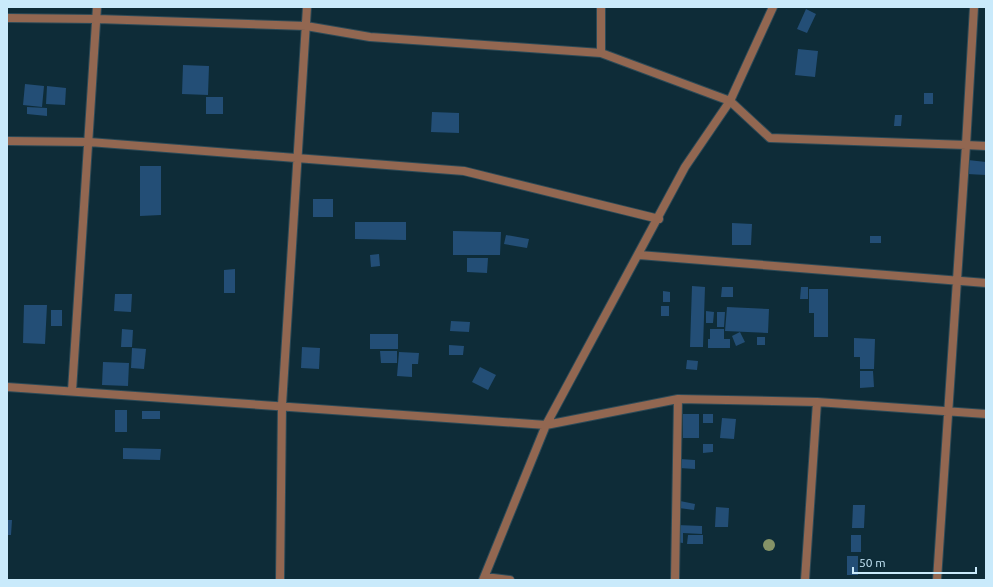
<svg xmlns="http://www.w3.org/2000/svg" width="993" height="587" viewBox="0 0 993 587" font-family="Ubuntu,sans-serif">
	<rect width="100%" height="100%" fill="#0e2c38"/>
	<!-- building -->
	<path fill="#234e76" d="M806,9l10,5 -9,19 -10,-4z
		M798,49l20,2 -3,26 -20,-2z
		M183,65l26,1 -1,29 -26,-1z
		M25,84l19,2 -2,21 -19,-2z
		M47,86l19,2 -1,17 -19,-1z
		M924,93h9v11h-9z
		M206,97h17v17h-17z
		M27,107l20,1v8l-20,-2z
		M432,112l27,1v20l-28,-1z
		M895,115h7l-1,11h-7z
		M968,160l18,2v13l-19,-1z
		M140,166h21v49l-21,1z
		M313,199h20v18h-20z
		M355,222h51v18l-51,-1z
		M732,223l20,1 -1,21h-19z
		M453,231l48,1 -1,23h-47z
		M506,235l23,4 -2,9 -23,-4z
		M870,236h11v7h-11z
		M379,254l1,12 -9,1 -1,-12z
		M467,258h21l-1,15 -20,-1z
		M235,269v24h-11v-23z
		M692,286l13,1 -2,60h-13z
		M722,287h11v10h-12z
		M801,287h7v12h-8z
		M809,289h19v48h-14v-24h-5z
		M663,291l7,1v10h-7z
		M115,294h17l-1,18 -17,-1z
		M24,305h23l-2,39 -22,-1z
		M661,306h8v10h-8z
		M727,307l42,2 -1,24 -43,-2z
		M51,310h11v16h-11z
		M706,311l8,1 -1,11h-7z
		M717,312h8l-1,15h-7z
		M451,321l19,1 -1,10 -19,-1z
		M122,329l11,1 -1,17h-11z
		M710,329h14v10h-14z
		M740,332l5,10 -9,4 -4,-10z
		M370,334h28v15h-28z
		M757,337h8v8h-8z
		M854,338l21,1 -1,30h-14v-12h-6z
		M708,339h22v9h-22z
		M449,345l15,1 -1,9h-14z
		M302,347l18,1 -1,21 -18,-1z
		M132,348l14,1 -2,20 -13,-1z
		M380,351h17v12h-16z
		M399,352l20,1 -1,11h-6v13l-15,-1z
		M687,360l11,1 -1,9 -11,-1z
		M103,362l26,1 -1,23 -26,-1z
		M480,367l16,8 -8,15 -16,-8z
		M860,371h13l1,16 -14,1z
		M115,410h12v22h-12z
		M142,411h18v8h-18z
		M683,414h16v24h-16z
		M703,414h10v9h-10z
		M722,418l14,1 -2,20 -14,-1z
		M703,444h10v8l-10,1z
		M123,448l38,1 -1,11 -37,-1z
		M680,459l15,1v9l-16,-1z
		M680,501l15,3 -1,6 -15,-2z
		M853,505h12l-1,23h-12z
		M716,507l13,1 -1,19h-13z
		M7,520h5l-1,15h-4z
		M677,525l25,1v8l-19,-1v10l-7,-1z
		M688,535h15v9h-16z
		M851,535h10v17h-10z
		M847,556h11v19h-11z"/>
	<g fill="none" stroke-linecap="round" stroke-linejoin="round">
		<!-- minor casing -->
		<g stroke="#2c4a57" stroke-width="10">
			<path id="minor" d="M7,18l90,1 209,7 64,11 231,16 129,48 40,37 196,7 8,-138
				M601,53v-46
				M7,141l82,1 375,29 195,48
				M639,255l347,28
				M7,387l539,38 132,-26 139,3 169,12
				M72,391l25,-384
				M485,577l25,3
				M280,580l2,-175 25,-398
				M483,580l63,-155 139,-258 45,-66 43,-94
				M675,580l3,-181
				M805,580l12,-178
				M937,580l29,-435 20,1"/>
		</g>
		<!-- minor -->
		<use href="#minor" stroke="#926751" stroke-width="8"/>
	</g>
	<!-- trees -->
	<circle fill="#859367" cx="769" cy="545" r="6"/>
	<!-- border -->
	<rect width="993" height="587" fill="none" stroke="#c9eafb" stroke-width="16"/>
	<!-- scale -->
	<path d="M853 567v6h123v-6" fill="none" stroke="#c9eafb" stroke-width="2"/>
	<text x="859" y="567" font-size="12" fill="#c9eafb" stroke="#0e2c38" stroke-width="3" paint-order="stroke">50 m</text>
</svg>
